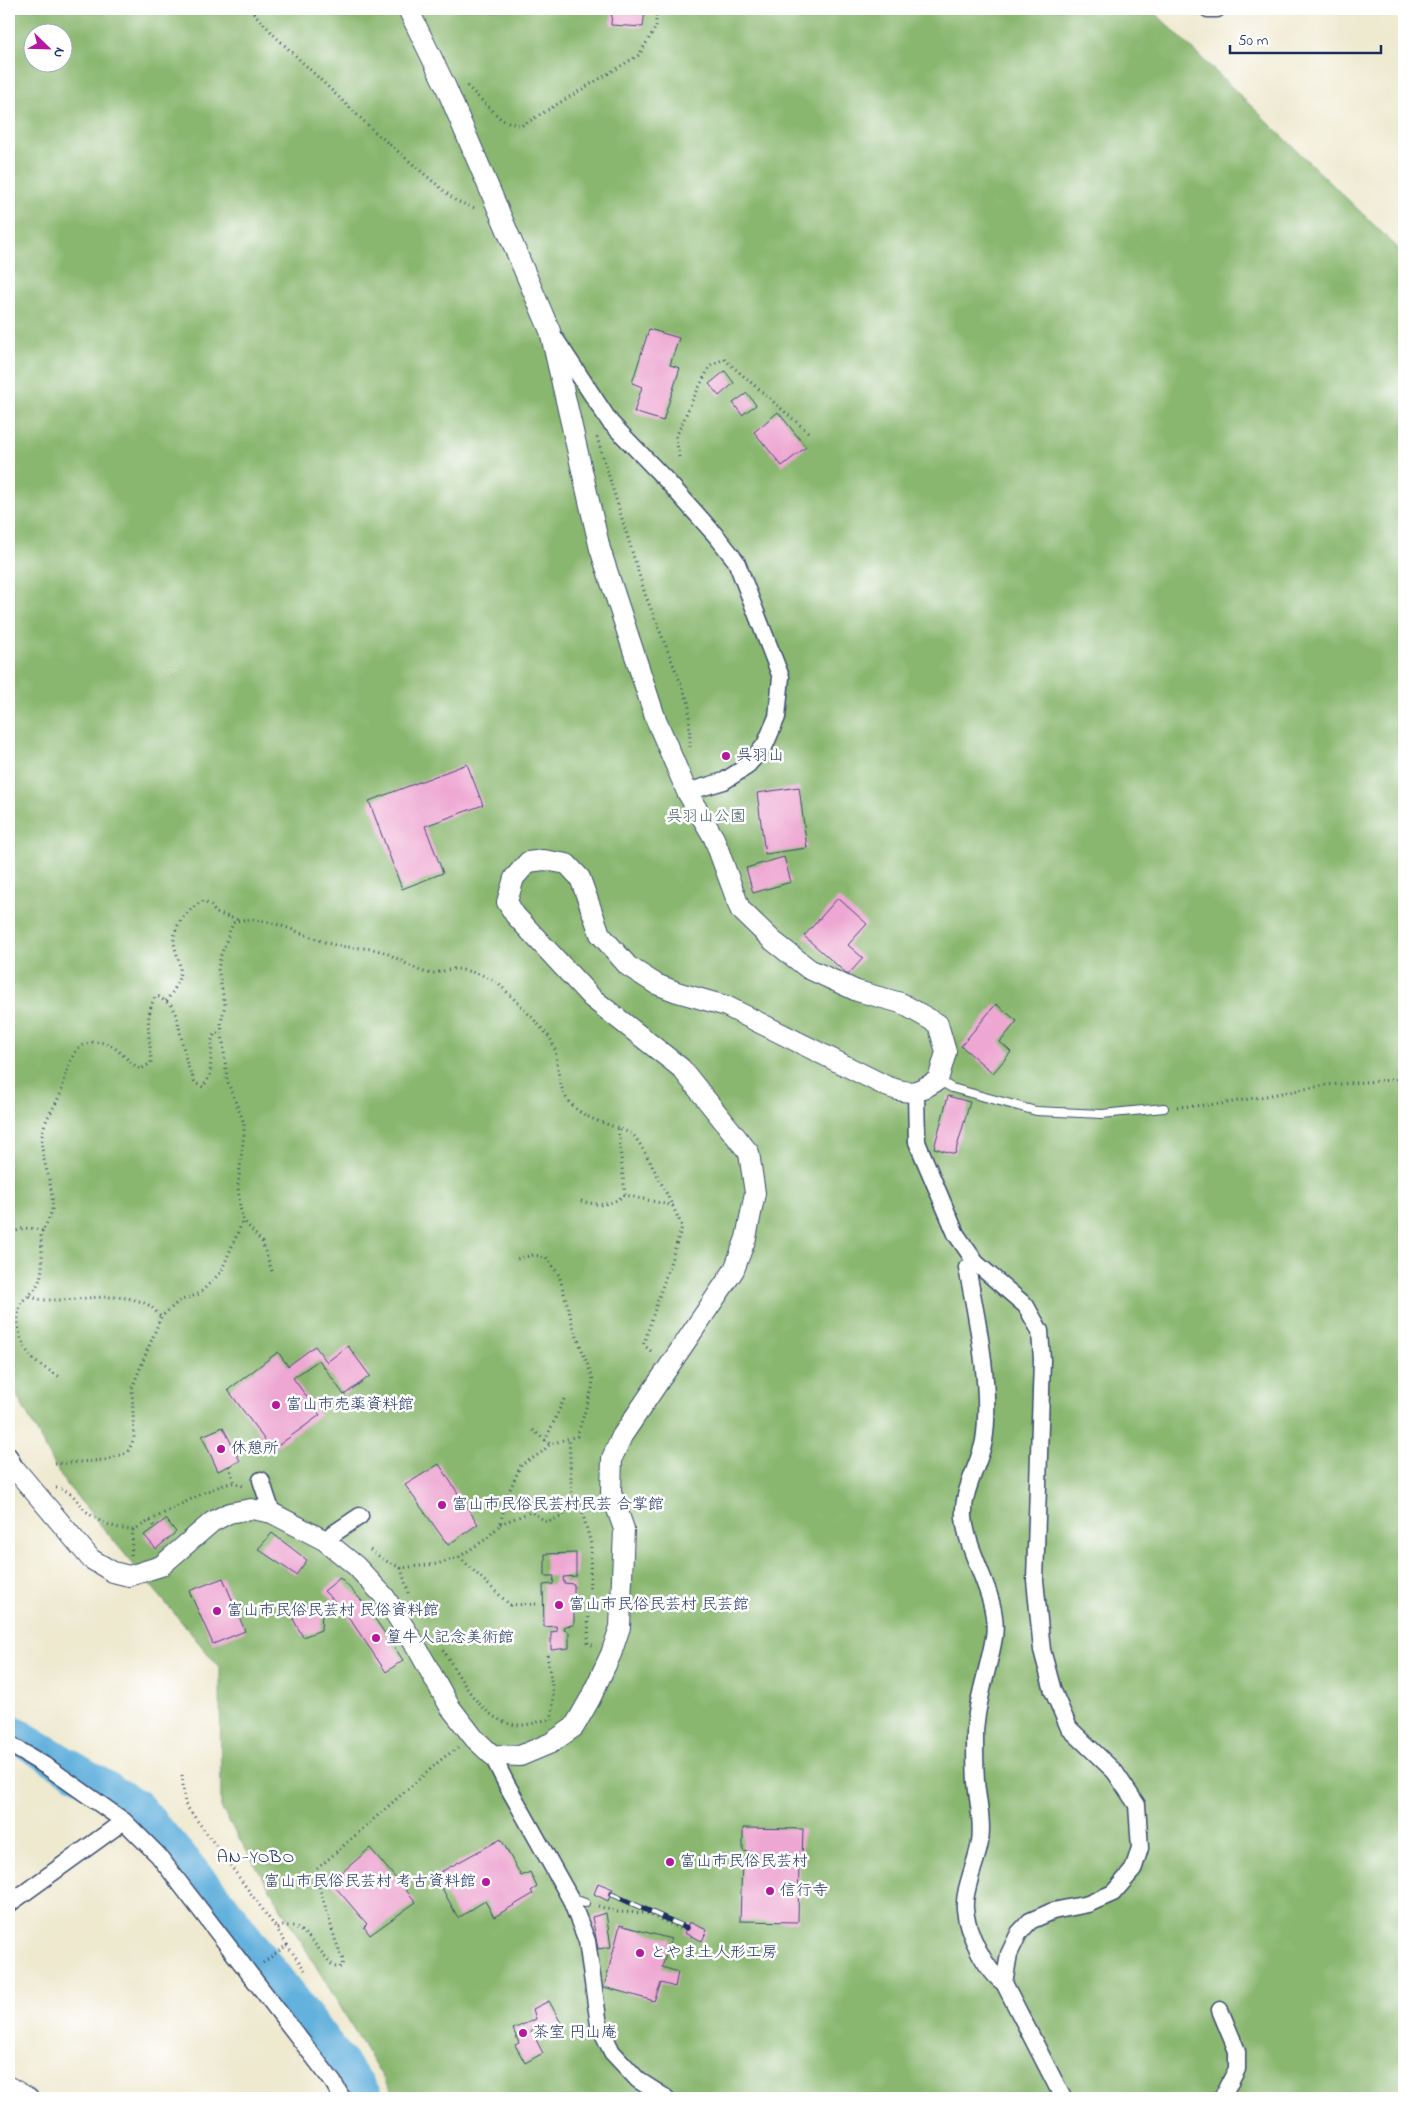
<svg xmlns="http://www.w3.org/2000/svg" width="1413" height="2107" viewBox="0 0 1413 2107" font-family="'Indie Flower','Klee One',sans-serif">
	<rect width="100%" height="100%" fill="#fff"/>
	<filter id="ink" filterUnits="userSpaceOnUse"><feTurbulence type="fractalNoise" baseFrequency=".02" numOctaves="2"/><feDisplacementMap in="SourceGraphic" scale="10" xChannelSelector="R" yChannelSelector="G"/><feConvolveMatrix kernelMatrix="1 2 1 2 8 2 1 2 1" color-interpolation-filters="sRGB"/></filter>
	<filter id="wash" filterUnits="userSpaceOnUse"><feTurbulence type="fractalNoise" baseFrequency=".0096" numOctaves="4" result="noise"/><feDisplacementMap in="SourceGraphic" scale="20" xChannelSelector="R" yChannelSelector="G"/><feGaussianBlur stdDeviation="1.12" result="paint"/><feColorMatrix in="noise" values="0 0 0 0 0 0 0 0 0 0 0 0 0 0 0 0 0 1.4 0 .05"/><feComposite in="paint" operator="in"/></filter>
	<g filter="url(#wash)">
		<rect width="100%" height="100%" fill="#eee9cf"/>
		<!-- forest -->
		<path fill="#8ab76f" stroke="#527366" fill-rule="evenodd" d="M9,9h1142l253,245v1844h-1009l-174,-290 -1,-140 -157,-188 -54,-99zM32,32h30v30h-30z"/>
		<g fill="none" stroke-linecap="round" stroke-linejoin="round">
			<!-- river -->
			<path stroke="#63b1dd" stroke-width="36" d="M9,1731l127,76 82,96 138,182 9,13"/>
		</g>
		<g id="blocks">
			<!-- building -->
			<path fill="#eea7d2" d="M612,9h33l-2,18 -32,-2z
				M649,329l30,9 -9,27 10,3 -17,53 -29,-9 8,-25 -10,-4z
				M725,371l9,12 -15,13 -10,-12z
				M747,393l9,12 -14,10 -9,-12z
				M778,412l28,35 -24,19 -28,-34z
				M467,764l16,41 -58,21 18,47 -41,16 -33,-88z
				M799,787l8,61 -42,6 -8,-61z
				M784,857l7,25 -38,11 -7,-25z
				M838,898l29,26 -19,21 15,13 -15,17 -44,-39z
				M996,1004l21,17 -17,21 11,10 -18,21 -32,-27z
				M948,1096l22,6 -15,52 -21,-6z
				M315,1346l12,16 21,-16 22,30 -26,19 -25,-35 -26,18 27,37 -48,35 -44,-60 50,-38 10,14z
				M223,1427l17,34 -22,10 -16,-35z
				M439,1464l39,60 -30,21 -43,-60z
				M166,1519l10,13 -20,17 -12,-14z
				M272,1533l35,27 -11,15 -38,-26z
				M576,1553v23l-13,1 1,6 10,1v41l-9,1 -1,4 5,2v16l-18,2v-18l6,-1 -1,-5 -12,1 -1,-42 10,-1 1,-8h-9v-22z
				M223,1578l22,53 -32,13 -24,-53z
				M340,1578l25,26 38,56 -17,12 -43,-63 -19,-18z
				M306,1605l16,7 -1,18 -18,7 -10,-18z
				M743,1828l60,1 -1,31 -3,1 -1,61 -58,-1 2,-61 7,1 2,-9 -8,-1z
				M501,1839l20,37 9,-4 7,15 -6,4 2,3 -39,23 -9,-16 -27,17 -23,-43z
				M370,1848l46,54 -46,33 -6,-8 3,-3 -36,-42z
				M598,1883l15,6 -5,12 -14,-7z
				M606,1913l5,34 -13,2 -6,-32z
				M689,1922l18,8 -5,11 -18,-8z
				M620,1925l51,14 -9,28 16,5 -3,15 -14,-4 -7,18 -50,-14z
				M549,2001l12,22 -22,12 -3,-8 -5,3 12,23 -18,10 -10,-18 4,-2 -6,-14 23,-10 -3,-10z"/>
		</g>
	</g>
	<g filter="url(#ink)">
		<use href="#blocks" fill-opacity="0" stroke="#3b4b6f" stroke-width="1"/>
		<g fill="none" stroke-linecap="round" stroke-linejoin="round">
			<!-- service casing -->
			<g stroke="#3b4b6f" stroke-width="10">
				<path id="service" d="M938,1080l14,8 84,23 66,3 62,-6
					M571,1898l14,5"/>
			</g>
			<!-- minor casing -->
			<g stroke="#3b4b6f" stroke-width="19">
				<path id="minor" d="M1208,9h9
					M554,337l56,85 58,60 50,56 18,23 45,116 -4,40 -12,28 -19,22 -22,14 -37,11
					M916,1093l1,49 39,92 20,29 50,43 14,25 2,29 -7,220 7,70 11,41 16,37 46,44 22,33 3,43 -7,22 -20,23 -25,11 -35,7 -23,10 -11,12 -10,21 -5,29 59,115
					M976,1263l-9,5c10,50 25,123 17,173 -5,25 -22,49 -20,76 3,39 36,80 30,120 -5,32 -18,64 -19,96 0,16 0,33 1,49 2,21 7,40 4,60 -3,20 -17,48 -15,67 2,23 20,61 39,74
					M9,1456l7,14
					M261,1480l11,33
					M324,1540l36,-24
					M9,1744l40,24 75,53 34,34 175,227 9,16
					M492,1755l15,30 63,113 17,43 12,84 13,27 26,28 28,18
					M9,1904l115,-83
					M1220,2010l17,41v18l-15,29"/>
			</g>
			<!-- tertiary casing -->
			<g stroke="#3b4b6f" stroke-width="22">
				<path id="tertiary" d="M9,1474l7,-4 75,89 22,13 16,4 32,-10 51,-44 17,-9 22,-4 21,4 52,27 32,26 28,30 32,50 34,61 24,31 18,17 28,1 31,-13 23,-16 16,-28 21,-45 9,-27 4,-98 -13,-37 1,-34 10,-22 112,-166 12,-32 9,-45 -6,-40 -68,-85 -89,-70 -77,-83 -8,-13 7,-24 14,-16 16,-2 23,4 13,14 20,56 28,32 28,18 21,8 49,14 160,80c25,9 29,8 52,-6l8,-28 -8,-28 -37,-21 -44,-12 -48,-22 -36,-28 -33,-32 -26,-71 -27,-46 -32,-75 -55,-168 -50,-218 -105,-246 -37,-76
					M9,2087l19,11"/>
			</g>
			<!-- path -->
			<path stroke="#3b4b6f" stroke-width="3" stroke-dasharray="1 4" stroke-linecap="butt" d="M250,9l26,28 98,94 82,70 19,7
				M467,86l35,34 19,6 118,-71 17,-28v-18
				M597,437l48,157 44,110 1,43
				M679,457l-3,-20 16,-36 18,-35 14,-7 84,73
				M166,1001c7,-9 14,-19 14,-32 0,-10 -7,-21 -6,-31 2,-17 16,-30 29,-37l8,5 5,7 23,7
				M1177,1107l44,-3 106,-19 77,-6
				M618,1129l7,66 49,11
				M581,1201c19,5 28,5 44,-6
				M43,1231l-2,4c1,29 7,48 -20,67 -7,19 -2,39 10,55 6,8 20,14 29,20
				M9,1237c10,-11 20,-10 34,-6 3,-7 8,-15 9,-22 3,-24 -12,-48 -10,-72 1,-15 10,-26 16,-38 11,-22 8,-63 46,-56 16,4 23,20 37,26l10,-6c0,-25 -8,-42 4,-66h4l12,8 5,8 11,51 8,19 8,4 7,-11 2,-37 3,-6h7
				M272,1271l-10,-29 -19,-22 -3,-13 -2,-21 6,-53v-10l-17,-43 -6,-57 4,-18 -7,-36 3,-14 12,-32c26,-13 72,14 98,21 16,5 33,2 49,7 15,4 28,16 44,21 13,4 22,-4 33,-3 12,2 30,6 39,13 9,7 50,49 55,58 10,18 3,46 20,64 15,17 41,20 61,30 8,5 45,79 50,93l-38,116 1,3 8,7
				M30,1296c10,5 19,4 31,4 27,-1 64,-9 89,6 4,3 8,8 11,11
				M533,1430l17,14
				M545,1441l20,-44
				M55,1464l50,-4 21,-7 3,-3 5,-12 -2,-50 29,-71 18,-16 20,-7 22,-22 22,-52
				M229,1466l6,17
				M56,1488c15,1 21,13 30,23 13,12 30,18 47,19
				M572,1499l7,2 12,43 -3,99 6,3
				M150,1521l5,6
				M500,1524l31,-12 16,10 16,-6 9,-17 -3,-61
				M370,1550l14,10 17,8 36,-4 22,-7 27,-18 14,-14 7,-29 14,-31 20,-12 9,-9 27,-8 15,-47 1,-10 -20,-53 -14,-51 -13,-18 -13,-2 -16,4
				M131,1555l2,-25c17,-9 85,-48 101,-47 4,0 8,3 11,4
				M459,1557l51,48 27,-1
				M401,1568l8,28
				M443,1650c17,27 41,77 79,75 9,0 18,-4 27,-6
				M547,1655l6,37 -1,28
				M182,1775l3,29 92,125
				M598,1906l19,6 29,1 37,17
				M287,1945l18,25
				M263,1963l24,-18 -10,-16 5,-3h12l14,10 25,30 6,2 3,-2 1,-6 -7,-18 -21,-69 2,-4 126,-111 15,-10"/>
			<!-- service -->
			<use href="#service" stroke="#fff" stroke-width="8"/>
			<!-- minor -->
			<use href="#minor" stroke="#fff" stroke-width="16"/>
			<!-- tertiary -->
			<use href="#tertiary" stroke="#fff" stroke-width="20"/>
			<!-- rail casing -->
			<g stroke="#1b2f5e" stroke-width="5.5">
				<path id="rail" d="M611,1894l76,34"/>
			</g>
			<!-- rail -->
			<use href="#rail" stroke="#fff" stroke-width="4" stroke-dasharray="11" stroke-linecap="butt"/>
		</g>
	</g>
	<!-- markers -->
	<g fill="#b5179e" stroke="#fff" stroke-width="2">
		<circle cx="726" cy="756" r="5"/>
		<circle cx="276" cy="1405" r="5"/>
		<circle cx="221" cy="1449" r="5"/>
		<circle cx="442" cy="1505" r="5"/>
		<circle cx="559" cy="1605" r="5"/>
		<circle cx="217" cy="1611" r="5"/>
		<circle cx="376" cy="1638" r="5"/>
		<circle cx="670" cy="1862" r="5"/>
		<circle cx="486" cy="1882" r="5"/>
		<circle cx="770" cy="1891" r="5"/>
		<circle cx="640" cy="1953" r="5"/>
		<circle cx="523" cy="2033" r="5"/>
	</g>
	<g text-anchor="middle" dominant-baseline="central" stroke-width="5" stroke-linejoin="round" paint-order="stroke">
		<!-- poi labels -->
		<g font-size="16" fill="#1b2f5e" stroke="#fff" text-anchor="start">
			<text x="736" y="756">呉羽山</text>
			<text x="286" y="1405">富山市売薬資料館</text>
			<text x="231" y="1449">休憩所</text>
			<text x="452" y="1505">富山市民俗民芸村民芸 合掌館</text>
			<text x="569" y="1605">富山市民俗民芸村 民芸館</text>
			<text x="227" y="1611">富山市民俗民芸村 民俗資料館</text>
			<text x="386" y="1638">篁牛人記念美術館</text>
			<text x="680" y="1862">富山市民俗民芸村</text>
			<text x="476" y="1882" text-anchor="end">富山市民俗民芸村 考古資料館</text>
			<text x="780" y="1891">信行寺</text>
			<text x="650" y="1953">とやま土人形工房</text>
			<text x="533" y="2033">茶室 円山庵</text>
		</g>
		<!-- park labels -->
		<g font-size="16" fill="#476168" stroke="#fff">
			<text x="706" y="817">呉羽山公園</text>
		</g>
		<!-- neighbourhood labels -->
		<g font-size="18" letter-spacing="1" fill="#1b2f5e" stroke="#fff">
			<text x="256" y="1858">AN-YOBO</text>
		</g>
	</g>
	<!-- margin -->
	<rect width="1413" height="2107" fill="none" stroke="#fff" stroke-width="30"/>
	<!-- north arrow -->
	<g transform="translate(48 48) rotate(113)"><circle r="24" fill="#ffffff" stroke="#a4acbf"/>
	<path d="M0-4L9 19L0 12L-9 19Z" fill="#b5179e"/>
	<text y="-8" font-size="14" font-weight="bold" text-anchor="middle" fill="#1b2f5e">N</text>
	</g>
	<!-- scale -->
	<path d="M1230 45v8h151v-8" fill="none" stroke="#1b2f5e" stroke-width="2.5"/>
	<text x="1238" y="45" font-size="15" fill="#1b2f5e" stroke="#ffffff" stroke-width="4" paint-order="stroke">50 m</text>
</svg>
